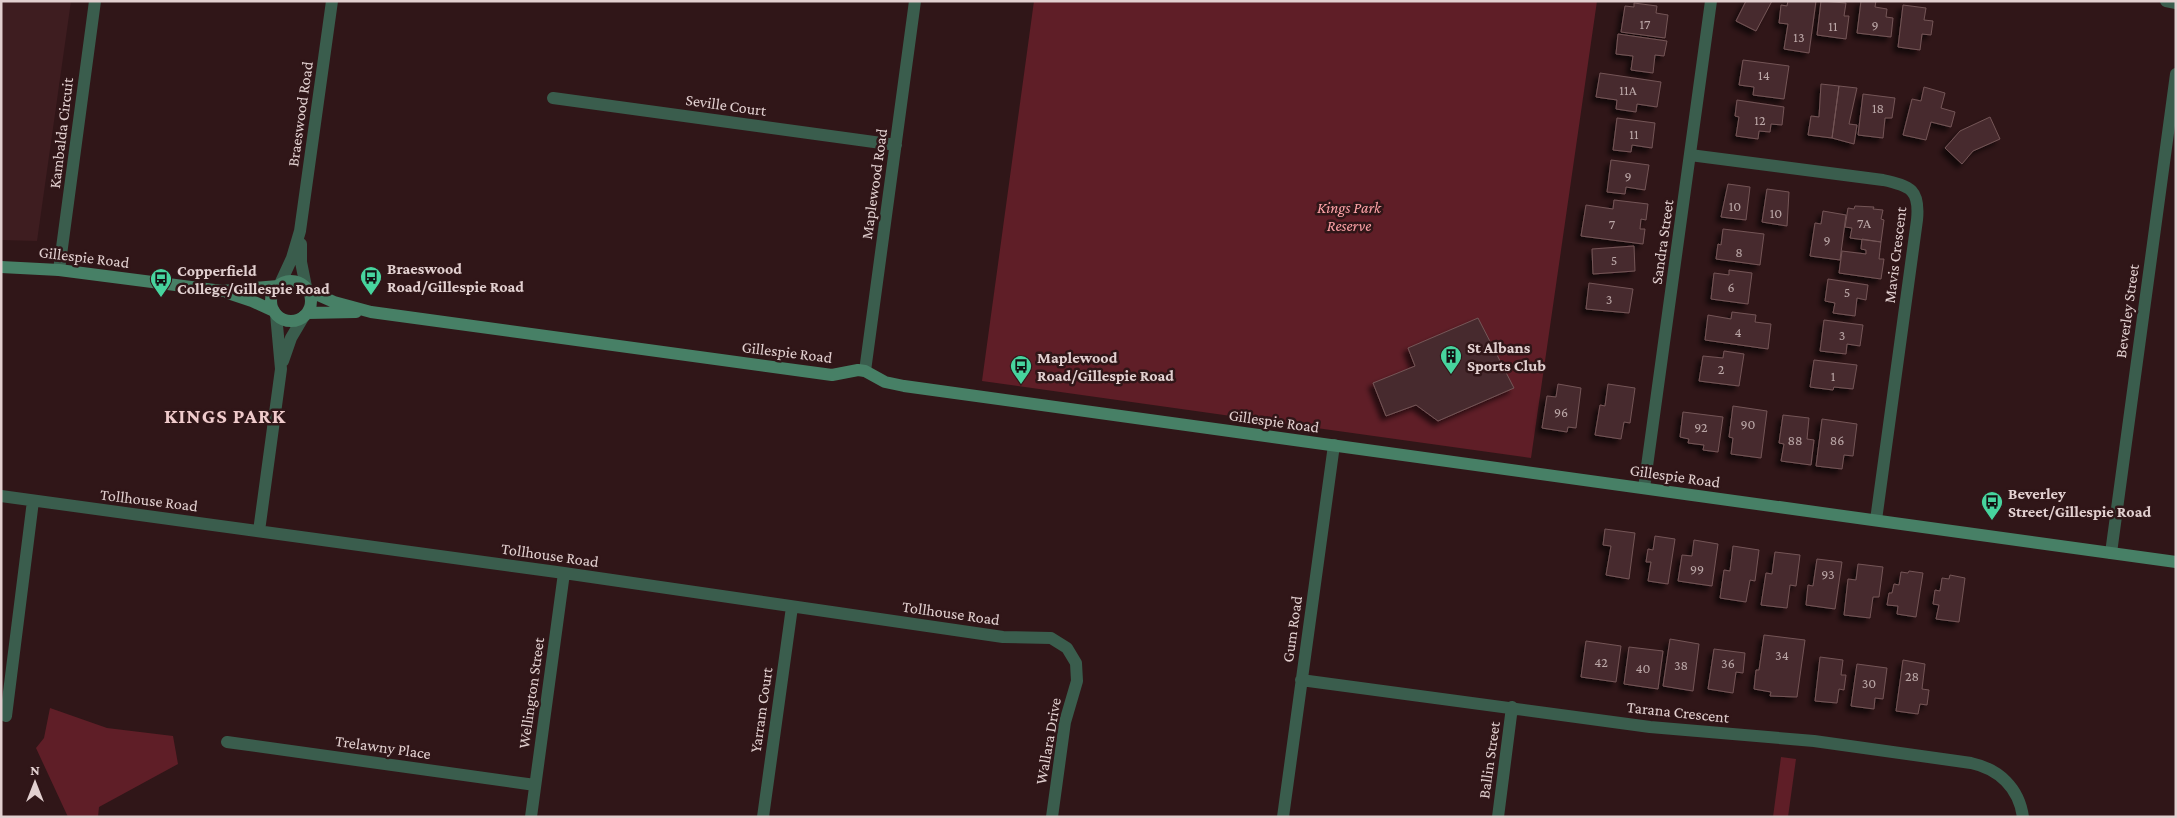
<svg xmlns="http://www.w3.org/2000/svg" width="2177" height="818" viewBox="0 0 2177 818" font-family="'Crimson Pro',serif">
	<defs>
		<filter id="shadow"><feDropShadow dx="-4.5" dy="4.5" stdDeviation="2.5" flood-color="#0009"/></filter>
	</defs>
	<rect width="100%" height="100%" fill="#301618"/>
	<!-- built -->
	<path fill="#3e1d20" d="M1,1h70l-34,240 -36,-1z"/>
	<!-- green -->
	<path fill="#5f1e27" d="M1034,1h563l-66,457 -549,-77z
		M50,708l57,20 66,8 5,28 -79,43 -1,10h-30l-32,-69 8,-10z
		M1781,757l15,2 -8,58h-15z"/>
	<!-- building -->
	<path fill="#472b2d" stroke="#745557" filter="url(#shadow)" d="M1746,1h26l-16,30 -20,-10z
		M1788,1h28l-7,52 -25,-4 4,-25 -9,-1 2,-18 6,1z
		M1821,1l25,2 -2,13h5l-3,23 -29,-4z
		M1861,1h15l-1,6 12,2 -1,8 7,1 -2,19 -34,-4z
		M1634,3l23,3 -1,7 12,2 -3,23 -44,-6 4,-26 9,1z
		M1903,5l23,3 -2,12 9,1 -2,14 -9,-1 -2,16 -22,-3z
		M1618,34l49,7 -3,15 -9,-1 -2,18 -22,-3 2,-14 -17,-2z
		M1743,60l46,6 -5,33 -31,-4 1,-8 -15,-2z
		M1600,73l61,9 -4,25 -20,-3 -1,8 -20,-3 1,-9 -21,-3z
		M1821,84l18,2 -7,52 -24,-3 3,-19 8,1z
		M1839,86l18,2 -8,36 8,1 -3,19 -22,-6z
		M1924,87l21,6 -4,15 14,4 -4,15 -20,-5 -5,18 -23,-5 9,-36 9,2z
		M1863,94l32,4 -3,20h-7l-2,20 -25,-3z
		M1737,100l47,7 -2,18 -11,-1 -1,8 -11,-1 -1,8 -22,-3 3,-19 -4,-1z
		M1990,117l10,22 -27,12 -11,13 -17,-16 15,-17z
		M1617,118l38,5 -3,25 -20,-3 -1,7 -18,-2z
		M1611,160l38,5 -4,25 -19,-3 -1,7 -18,-2z
		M1728,184l22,3 -4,33 -25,-3z
		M1767,189l22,3 -2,34 -25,-4z
		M1614,200l34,4 -2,16 -5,-1 -1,10h5l-2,15 -62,-8 5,-31 27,4z
		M1855,206l19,1 -1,2 10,1 -2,9 3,1 -3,22 -31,-4 2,-10 -7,-1 3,-19 6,1z
		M1823,211l23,4 -6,45 -30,-4 5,-33 6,1z
		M1723,229l41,5 -4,31 -44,-6 2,-15 3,1z
		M1862,239l19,3 -2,17h5l-3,20 -42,-6 3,-22 24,3v-4l-5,-1z
		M1634,246l1,25 -42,3 -1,-25z
		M1729,270l23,3 -4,31 -37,-5 3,-26 15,2z
		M1828,279l40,6 -2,15 -9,-2 -2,18 -22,-3 2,-10 -10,-2z
		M1589,283l44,6 -4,24 -43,-4z
		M1732,312l24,3 -1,7 16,2 -3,25 -63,-9 3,-25 23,4z
		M1478,318l36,70 -76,33 -22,-16 -30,11 -13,-33 42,-17 -7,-18z
		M1824,320l39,5 -3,21 -13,-2 -1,10 -26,-3z
		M1724,351l20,3 -5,32 -40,-5 4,-25 20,2z
		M1814,360l43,5 -4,24 -19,-2 -1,3 -23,-3z
		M1558,384l23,4 -5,40 -8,-1 -1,5 -25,-4 5,-32 9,1z
		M1608,384l27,4 -5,35 -6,-1 -3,17 -26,-4 5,-30 5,1z
		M1733,406l34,5 -6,47 -30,-4 2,-16 -4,-1z
		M1683,412l40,5 -5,35 -15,-2 1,-5 -16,-2 1,-4 -9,-2z
		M1783,415l26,3 -2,21 7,1 -3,25 -30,-4 3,-17 -5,-1z
		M1822,419l35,5 -4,32 -9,-1 -2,14 -26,-3z
		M1605,529l30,4 -6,46 -23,-4 5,-29 -8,-1z
		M1655,536l20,3 -7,45 -20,-3 3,-19h-5l2,-13 5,1z
		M1694,540l24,4 -6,42 -34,-5 4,-26 10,1z
		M1733,546l26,4 -4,31 -5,-1 -4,22 -26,-4 4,-28 6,1z
		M1775,552l25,3 -4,31 -6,-1 -3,23 -26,-3 5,-32 6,1z
		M1817,559l25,3 -7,47 -29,-4 2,-20 5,1z
		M1858,564l25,3 -4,30h-6l-3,21 -26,-3 4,-36 8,1z
		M1909,571l14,2 -7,44 -19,-3 1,-8 -11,-1 2,-12h3l2,-9 5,1 2,-13 7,1z
		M1950,575l15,3 -6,44 -23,-3 3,-14 -6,-1 2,-14 5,1 2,-13 7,1z
		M1764,635l41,5 -8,57 -27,-1 1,-4 -17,-3 2,-19h3z
		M1670,639l29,5 -6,47 -30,-5z
		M1586,641l35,5 -5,36 -35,-5z
		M1629,647l34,4 -5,38 -34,-5z
		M1714,649l31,4 -2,20 -7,-1 -3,21 -25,-4z
		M1820,657l23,3 -2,15h5l-2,15 -5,-1 -2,14 -22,-2z
		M1903,660l22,4 -3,25 7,1 -2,15 -7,-1 -2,10 -22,-3z
		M1857,664l30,4 -4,31 -8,-1 -1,11 -23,-3z"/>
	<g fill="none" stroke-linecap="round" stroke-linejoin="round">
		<!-- street -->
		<path stroke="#3a5d4d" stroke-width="12" d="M2166,1l10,2
			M553,98l343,47
			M1690,155l193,25c28,6 37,10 34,40l-41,300
			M301,244v18l5,25
			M59,270l36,-269
			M280,284l12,-26 8,-27 32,-230
			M283,361l8,-23 13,-22
			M865,371l50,-370
			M1644,488l67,-487
			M1,496l563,77 439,64 48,1 16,10 9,15 1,18 -12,41 -13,95
			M259,531l22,-162 -5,-55
			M2111,553l65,-479
			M1301,680l349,47 164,14 157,22c28,6 48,25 52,54
			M6,716l27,-215
			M227,742l308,43
			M531,817l33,-244
			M763,817l29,-210
			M1283,817l51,-372
			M1498,817l14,-110"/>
		<!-- secondary -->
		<path stroke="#478066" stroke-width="12" d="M1,267l58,3 163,21 56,-5
			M271 301a20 20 0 1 1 40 0a20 20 0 1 1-40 0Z
			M309,291l25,11 37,10 461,63 26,-5 7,1 20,11 19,4 1272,176
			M228,293l24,8 22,10
			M307,313l49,-1"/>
	</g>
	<!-- icons -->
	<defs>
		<g id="bus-pin" transform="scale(1.125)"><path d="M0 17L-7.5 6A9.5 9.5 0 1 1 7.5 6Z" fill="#47d49e" stroke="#301618"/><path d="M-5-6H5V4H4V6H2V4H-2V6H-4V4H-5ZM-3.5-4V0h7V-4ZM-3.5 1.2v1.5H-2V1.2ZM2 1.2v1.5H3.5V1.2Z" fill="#111"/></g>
		<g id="building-pin" transform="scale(1.125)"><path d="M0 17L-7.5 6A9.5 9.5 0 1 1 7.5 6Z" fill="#47d49e" stroke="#301618"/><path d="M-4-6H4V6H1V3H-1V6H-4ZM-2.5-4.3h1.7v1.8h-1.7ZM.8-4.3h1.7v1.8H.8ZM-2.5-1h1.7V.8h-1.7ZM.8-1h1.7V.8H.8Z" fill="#111"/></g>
	</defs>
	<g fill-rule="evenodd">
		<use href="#bus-pin" x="371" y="277"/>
		<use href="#bus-pin" x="161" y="279"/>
		<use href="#building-pin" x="1451" y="356"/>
		<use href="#bus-pin" x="1021" y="366"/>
		<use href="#bus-pin" x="1992" y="502"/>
	</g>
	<g text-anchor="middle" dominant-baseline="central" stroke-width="5" stroke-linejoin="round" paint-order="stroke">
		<!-- number labels -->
		<g font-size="14" fill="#bba7a7">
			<text x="1645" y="24">17</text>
			<text x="1875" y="25">9</text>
			<text x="1833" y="26">11</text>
			<text x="1799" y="37">13</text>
			<text x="1764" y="75">14</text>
			<text x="1628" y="90">11A</text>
			<text x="1878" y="108">18</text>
			<text x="1760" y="120">12</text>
			<text x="1634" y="134">11</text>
			<text x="1628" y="176">9</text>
			<text x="1735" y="206">10</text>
			<text x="1776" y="213">10</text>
			<text x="1864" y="223">7A</text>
			<text x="1612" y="224">7</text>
			<text x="1827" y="240">9</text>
			<text x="1739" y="252">8</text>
			<text x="1614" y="260">5</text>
			<text x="1731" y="287">6</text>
			<text x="1847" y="292">5</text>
			<text x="1609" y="299">3</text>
			<text x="1738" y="332">4</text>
			<text x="1842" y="335">3</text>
			<text x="1721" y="369">2</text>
			<text x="1833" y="376">1</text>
			<text x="1561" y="412">96</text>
			<text x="1748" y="424">90</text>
			<text x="1701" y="427">92</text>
			<text x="1795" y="440">88</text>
			<text x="1837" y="440">86</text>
			<text x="1697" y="569">99</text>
			<text x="1828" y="574">93</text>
			<text x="1782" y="655">34</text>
			<text x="1601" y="662">42</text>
			<text x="1728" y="663">36</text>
			<text x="1681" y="665">38</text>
			<text x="1643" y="668">40</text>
			<text x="1912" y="676">28</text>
			<text x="1869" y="683">30</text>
		</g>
		<!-- street labels -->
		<g font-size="16" fill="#e2d0d0" stroke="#301618">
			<text transform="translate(726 105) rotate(8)">Seville Court</text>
			<text transform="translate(300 114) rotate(-82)">Braeswood Road</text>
			<text transform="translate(61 133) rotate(-83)">Kambalda Circuit</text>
			<text transform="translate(874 184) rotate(-82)">Maplewood Road</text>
			<text transform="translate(1662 242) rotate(-82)">Sandra Street</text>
			<text transform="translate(1895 255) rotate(-83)">Mavis Crescent</text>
			<text transform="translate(84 257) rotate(7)">Gillespie Road</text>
			<text transform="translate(2127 311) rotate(-82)">Beverley Street</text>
			<text transform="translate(787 352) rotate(7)">Gillespie Road</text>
			<text transform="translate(1274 421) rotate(8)">Gillespie Road</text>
			<text transform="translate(1675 476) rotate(8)">Gillespie Road</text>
			<text transform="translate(149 500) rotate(7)">Tollhouse Road</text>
			<text transform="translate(550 555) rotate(8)">Tollhouse Road</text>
			<text transform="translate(951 613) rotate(8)">Tollhouse Road</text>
			<text transform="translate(1292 629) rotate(-82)">Gum Road</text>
			<text transform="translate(531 693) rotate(-82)">Wellington Street</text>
			<text transform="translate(761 710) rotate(-82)">Yarram Court</text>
			<text transform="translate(1678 712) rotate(6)">Tarana Crescent</text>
			<text transform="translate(1048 741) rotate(-80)">Wallara Drive</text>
			<text transform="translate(383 747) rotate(8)">Trelawny Place</text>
			<text transform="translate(1489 760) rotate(-82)">Ballin Street</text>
		</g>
		<!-- park labels -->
		<g font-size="16" font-style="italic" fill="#fda2a7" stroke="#301618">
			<text x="1349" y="207">Kings Park<tspan x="1349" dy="18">Reserve</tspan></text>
		</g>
		<!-- poi labels -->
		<g font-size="16" font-weight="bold" fill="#e2d0d0" stroke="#301618" text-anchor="start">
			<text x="387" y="268">Braeswood<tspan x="387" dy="18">Road/Gillespie Road</tspan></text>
			<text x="177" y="270">Copperfield<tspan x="177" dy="18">College/Gillespie Road</tspan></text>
			<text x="1467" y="347">St Albans<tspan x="1467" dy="18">Sports Club</tspan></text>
			<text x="1037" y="357">Maplewood<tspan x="1037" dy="18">Road/Gillespie Road</tspan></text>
			<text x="2008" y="493">Beverley<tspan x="2008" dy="18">Street/Gillespie Road</tspan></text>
		</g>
		<!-- district labels -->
		<g font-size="21" font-weight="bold" letter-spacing="1" fill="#f0cbcc" stroke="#301618">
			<text x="225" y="416">KINGS PARK</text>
		</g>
	</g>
	<!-- border -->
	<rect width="2177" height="818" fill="none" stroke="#e2d0d0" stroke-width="5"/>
	<!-- north arrow -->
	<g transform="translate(35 783)" stroke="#301618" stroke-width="4" paint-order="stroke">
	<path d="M0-4L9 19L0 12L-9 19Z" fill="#e2d0d0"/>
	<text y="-8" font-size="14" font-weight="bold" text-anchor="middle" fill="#e2d0d0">N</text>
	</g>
</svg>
